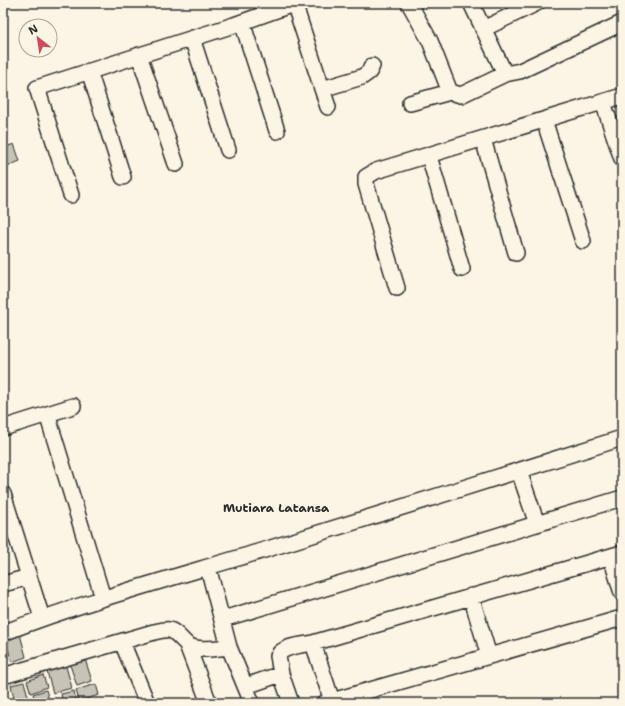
<svg xmlns="http://www.w3.org/2000/svg" width="625" height="706" viewBox="0 0 625 706" font-family="'Shantell Sans',sans-serif">
	<rect width="100%" height="100%" fill="#fcf5e5"/>
	<filter id="ink" filterUnits="userSpaceOnUse"><feTurbulence type="fractalNoise" baseFrequency=".025" numOctaves="2"/><feDisplacementMap in="SourceGraphic" scale="8" xChannelSelector="R" yChannelSelector="G"/><feConvolveMatrix kernelMatrix="1 2 1 2 8 2 1 2 1" color-interpolation-filters="sRGB"/></filter>
	<g filter="url(#ink)">
		<!-- building -->
		<path fill="#c8c3b7" stroke="#2b2b2b" d="M14,144l6,17 -13,5 -4,-12v-6z
			M20,634l6,23 -14,5 -7,-23z
			M84,656l8,25 -15,5 -8,-24z
			M65,663l7,25 -19,5 -7,-25z
			M43,675l4,12 -16,6 -4,-12z
			M24,682l6,21h-15l-4,-18z
			M3,683l6,20h-6z
			M96,684l3,11 -20,6 -3,-11z
			M46,690l4,13h-14l-3,-9z
			M74,691l2,11 -13,1 -2,-9z"/>
		<g fill="none" stroke-linecap="round" stroke-linejoin="round">
			<!-- street casing -->
			<g stroke="#2b2b2b" stroke-width="18">
				<path id="street" d="M294,3l34,104
					M409,3l21,38 20,51 11,3 44,-21
					M471,3l34,71 15,-3 102,-48
					M242,22l35,109
					M483,29l54,-26
					M192,38l36,112
					M139,55l37,109
					M89,71l34,106
					M322,89l40,-12 7,-5 3,-6
					M603,102l19,57
					M410,103l40,-11
					M544,120l39,121
					M483,139l33,114
					M429,156l33,113
					M71,195l-34,-107 197,-63 62,-22
					M397,288l-31,-104v-7l10,-6 246,-75
					M47,414l56,184
					M3,428l70,-22
					M519,471l18,53
					M3,494l39,124
					M611,557l11,36
					M208,567l21,80 23,56
					M3,584l26,-7
					M471,596l18,60
					M223,619l399,-121
					M3,633c83,-32 169,-55 255,-81 121,-37 243,-76 364,-114
					M122,642l25,61
					M313,643l19,58
					M187,645l22,58
					M3,676l151,-44c5,-1 11,-3 16,-2 9,3 13,14 22,17 11,4 26,1 37,0
					M246,686l35,-12
					M291,703l-10,-29 -3,-18c4,-10 25,-11 35,-13l309,-90
					M325,703l297,-85"/>
			</g>
			<!-- street -->
			<use href="#street" stroke="#fcf5e5" stroke-width="15"/>
		</g>
	</g>
	<g text-anchor="middle" dominant-baseline="central" stroke-width="3.5" stroke-linejoin="round" paint-order="stroke">
		<!-- neighbourhood labels -->
		<g font-size="12" font-weight="bold" fill="#2b2b2b" stroke="#fcf5e5">
			<text x="276" y="508">Mutiara Latansa</text>
		</g>
	</g>
	<!-- margin -->
	<rect width="625" height="706" fill="none" stroke="#fcf5e5" stroke-width="16"/>
	<rect x="8" y="8" width="609" height="690" fill="none" stroke="#2b2b2b" stroke-width="1.5" filter="url(#ink)"/>
	<!-- north arrow -->
	<g transform="translate(38 38) rotate(330)"><circle r="19" fill="#fcf5e5" stroke="#a8a49b"/>
	<path d="M0-3L7 15L0 10L-7 15Z" fill="#d1495b"/>
	<text y="-6" font-size="11" font-weight="bold" text-anchor="middle" fill="#2b2b2b">N</text>
	</g>
</svg>
